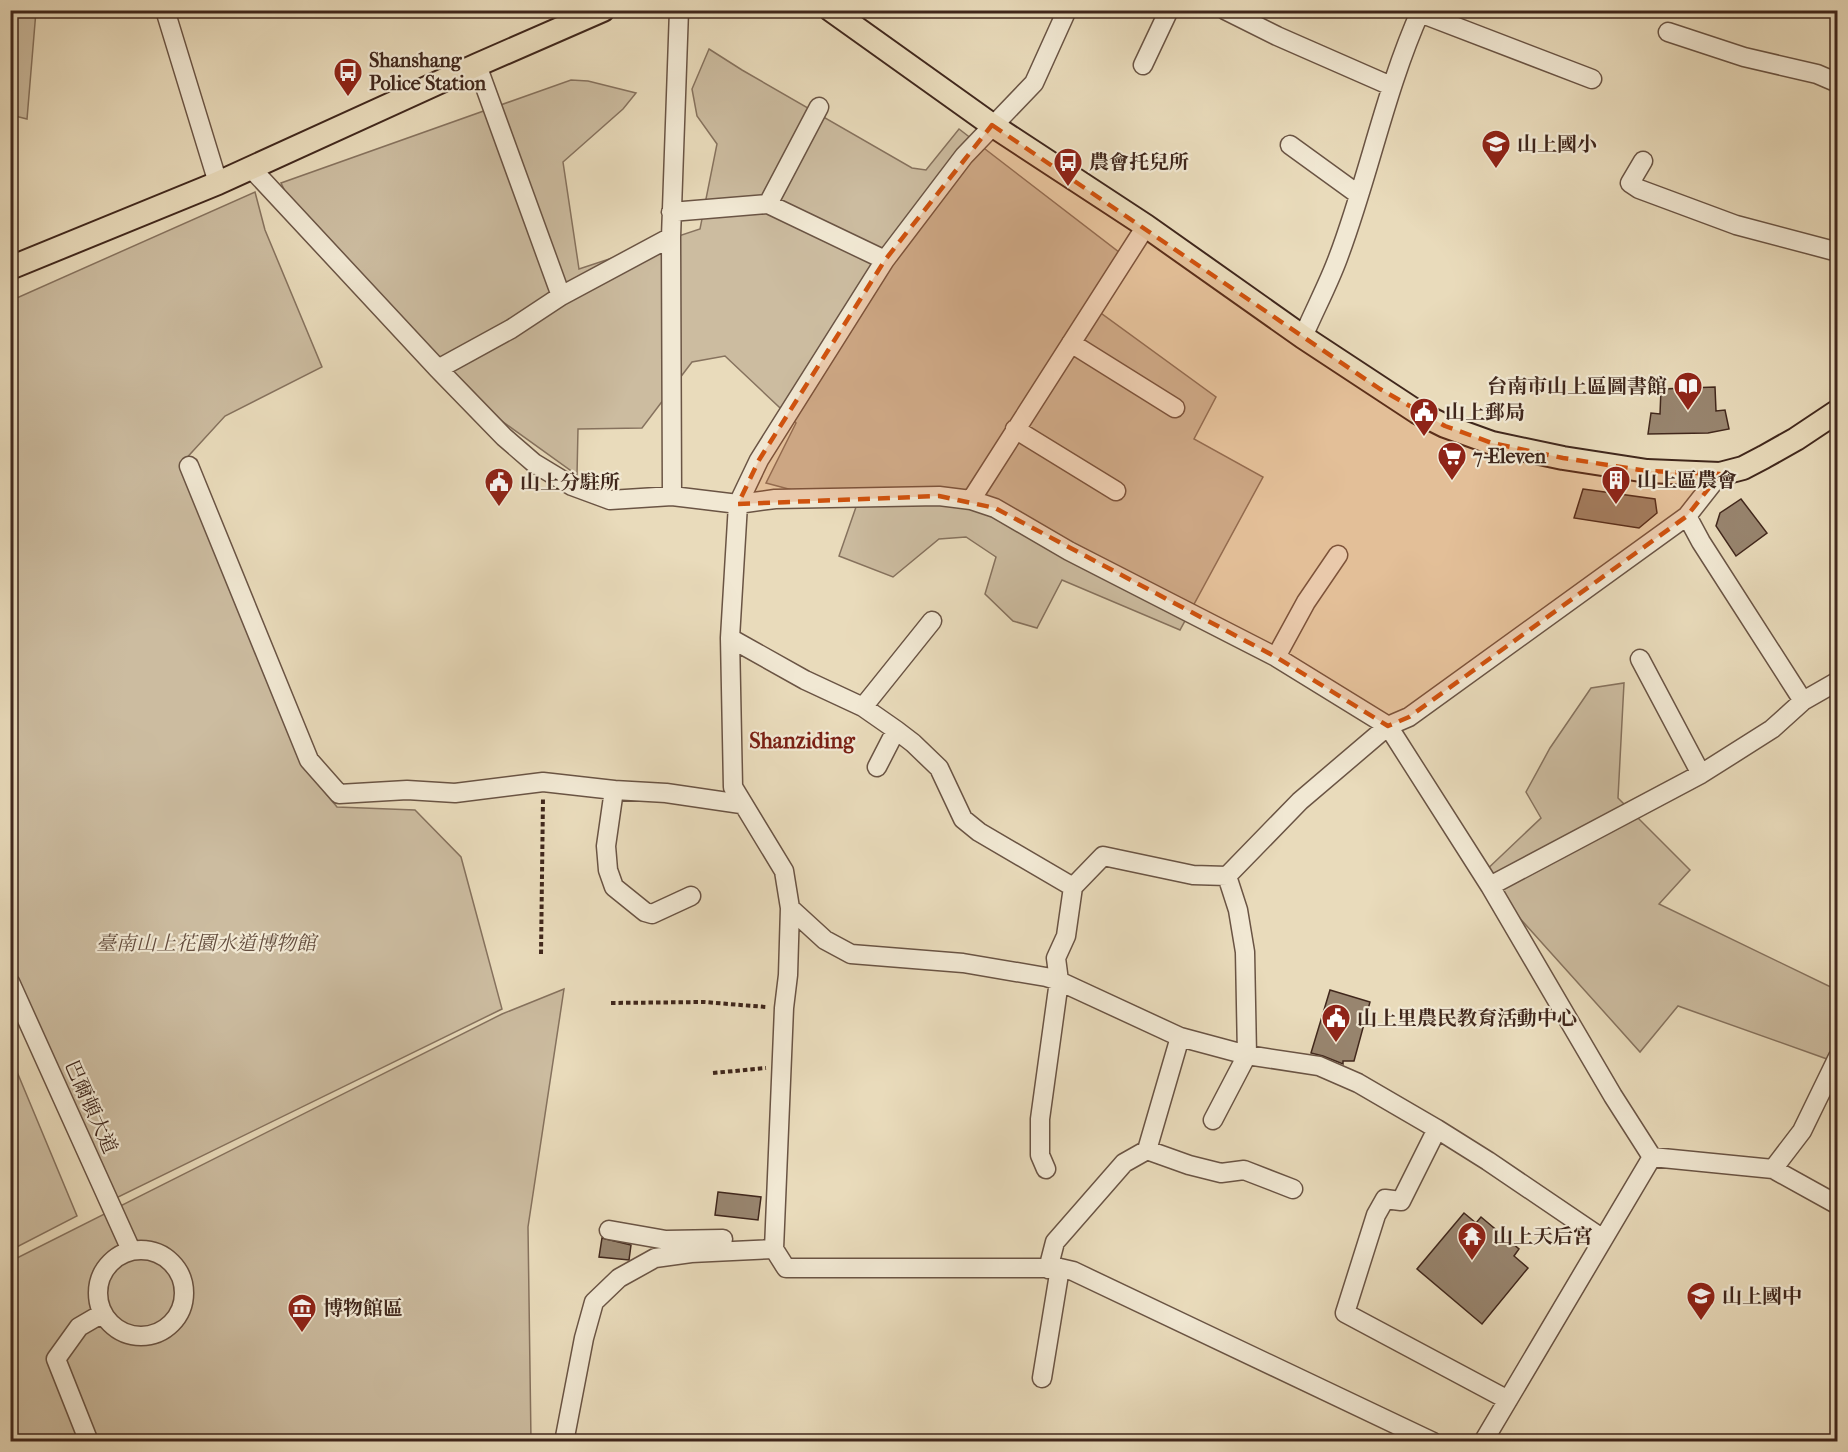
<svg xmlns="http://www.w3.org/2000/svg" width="1848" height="1452" viewBox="0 0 1848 1452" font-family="'IM FELL French Canon','Noto Serif TC',serif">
	<rect width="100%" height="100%" fill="#e9dbbb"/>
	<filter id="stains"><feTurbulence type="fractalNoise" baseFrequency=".00333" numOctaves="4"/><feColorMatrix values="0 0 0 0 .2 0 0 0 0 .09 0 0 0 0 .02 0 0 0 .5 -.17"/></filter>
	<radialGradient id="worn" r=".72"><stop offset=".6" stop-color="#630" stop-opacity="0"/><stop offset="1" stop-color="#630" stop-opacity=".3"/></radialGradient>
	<!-- green -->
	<path fill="#ccbca0" stroke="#86725e" stroke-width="1.5" d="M10,11h26l-9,108 -16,-4z
		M709,49l33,21 170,98 14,2 33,-41 169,130 -34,49 122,89 -22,42 69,38 -83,153 -118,-50 -25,48 -24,-7 -28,-27 11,-37 -30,-20 -27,2 -46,38 -54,-21 17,-49 -90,-24 30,-60 -71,-67 -33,6 -50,66 -64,1 -1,46 -78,-56 -205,-209 -13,-27 290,-103 17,1 48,12 -13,16 -60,53 16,107 121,-40 17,-85 -20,-28 -5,-27z
		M255,192l10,38 57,137 -97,49 -43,47 122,304 33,40 78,3 46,47 41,152 -396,194 -95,-235 -1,-667z
		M1624,683l-6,115 72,72 -31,34 178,86v50l-10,19 -149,-53 -38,46 -159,-177 60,-57 -15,-26 24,-44 41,-60z
		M564,989l-36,238 3,214 -520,1v-181l491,-247z
		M10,1055l67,161 -66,34h-1z"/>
	<!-- building -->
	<path fill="#98856f" stroke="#40271c" stroke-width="1.5" d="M1715,387l1,24 9,-1 4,19 -21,4 -60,1 3,-21 9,1 1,-25z
		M1583,489l72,10 2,14 -18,15 -65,-10z
		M1741,499l26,34 -31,23 -20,-30 4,-13z
		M1330,990l40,12 -16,59h-11v3l-20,-8 -12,-3z
		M718,1192l43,5 -3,23 -43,-5z
		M1464,1213l12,10 5,-6 38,32 -5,7 14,12 -46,56 -65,-55z
		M602,1238l29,7 -2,15 -30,-3z"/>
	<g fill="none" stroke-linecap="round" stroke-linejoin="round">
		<!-- minor casing -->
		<g stroke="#6a5444" stroke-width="21">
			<path id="minor" d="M165,10l53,173
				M1067,10l-33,73 -70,73 -79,104 -126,200 -21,44 -8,134 3,149 51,84 6,37 -2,67 -4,33 -10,241 12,19h274l13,3 360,171
				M1225,10l52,26 114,50
				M1420,13l172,66
				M1668,32l76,25 73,17 21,9
				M477,65l84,231
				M1143,65l26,-55
				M1290,145l69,50
				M1643,161l-13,22 9,6 97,36 102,27
				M250,167l188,202 66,68 30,26 38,23 38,14 62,-4 66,8 37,-5 164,-3 32,4 24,8 74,43 207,106 112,69 21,-9 278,-201 33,-42
				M768,204l51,-97
				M671,212l97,-8 117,56
				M1303,337c11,-26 25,-52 35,-79 31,-82 47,-168 83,-248
				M1071,343l104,65
				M438,369l73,-40 50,-33 110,-59
				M1015,429l101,62
				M189,466l120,294 30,34 68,-4 48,3 88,-11 71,8 52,3 75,11
				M672,496l-1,-259 8,-227
				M971,500l175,-274
				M1687,516l14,26 102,159
				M730,638l75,42 58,27 33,23 17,13 26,25 24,51 16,13 94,55
				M1276,657l30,-55 32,-47
				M1640,659l61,115
				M863,707l69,-86
				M877,767l19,-37
				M614,790l-8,56 2,24 6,17 31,25 7,2 39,-18
				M1490,886l211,-112 71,-45 31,-28 35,-20
				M790,908l35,32 26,14 112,9 83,14 13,4 121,56 67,18 72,11 39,17 79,46 51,32 115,78
				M10,982l121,268
				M1213,1120l34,-65 -2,-103 -7,-42 -11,-34
				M1437,1129l-36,72 -16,-2 -9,16 -31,98 163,87
				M1147,1150l33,-113
				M1652,1157l121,12 29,-38 36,-74
				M1046,1169l-6,-14v-36l19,-138 -3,-23 10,-22 7,-49 30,-31 90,19 34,1 73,-75 88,-75 102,160 123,210 39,61
				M1773,1169l65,36
				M609,1230l57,10 57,-1
				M98 1293a43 43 0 1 1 86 0a43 43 0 1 1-86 0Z
				M1048,1269l7,-27 69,-79 23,-13 42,15 32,8 23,-3 49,19
				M1042,1378l18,-110
				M89,1442l-33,-83 23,-32 24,-14
				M564,1442l20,-104 10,-36 25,-24 36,-20 36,-5 83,-4
				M1483,1442l169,-285"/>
		</g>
		<!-- major casing -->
		<g stroke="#40271c" stroke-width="26">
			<path id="major" d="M831,10l161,115 154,101 157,111 114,75 28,14 47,17 71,15 84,13 73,3 23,-6 21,-11 32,-18 42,-28
				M10,268l208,-85 259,-118 126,-55"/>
		</g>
		<!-- path -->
		<path stroke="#40271c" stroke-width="4" stroke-dasharray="4.5 3" stroke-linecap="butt" d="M541,954l2,-156
			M611,1003l93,-1 62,5
			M713,1073l53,-5"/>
		<!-- minor -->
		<use href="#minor" stroke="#f1e8d3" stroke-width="18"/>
		<!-- major -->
		<use href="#major" stroke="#e9dbbb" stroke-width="22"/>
	</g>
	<!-- marked area -->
	<path fill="#cf520e" fill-opacity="0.2" stroke="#cf520e" stroke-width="4.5" stroke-dasharray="12 8" stroke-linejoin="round" d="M992,125l388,264 65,37 47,17 71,15 84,13 73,3 -33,42 -278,201 -21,9 -112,-69 -281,-149 -56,-12 -201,8 21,-44 126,-200z"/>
	<!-- icons -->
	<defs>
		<g id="bus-pin" transform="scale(1.5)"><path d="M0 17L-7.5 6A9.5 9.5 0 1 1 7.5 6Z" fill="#8f2418" stroke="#f1e8d3"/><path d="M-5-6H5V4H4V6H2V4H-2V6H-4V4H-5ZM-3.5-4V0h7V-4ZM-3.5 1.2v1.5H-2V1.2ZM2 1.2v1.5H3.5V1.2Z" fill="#fff"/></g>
		<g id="school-pin" transform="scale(1.5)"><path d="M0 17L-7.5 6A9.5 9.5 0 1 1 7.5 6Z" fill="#8f2418" stroke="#f1e8d3"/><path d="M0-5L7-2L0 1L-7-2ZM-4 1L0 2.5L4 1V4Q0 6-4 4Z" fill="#fff"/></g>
		<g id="library-pin" transform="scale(1.5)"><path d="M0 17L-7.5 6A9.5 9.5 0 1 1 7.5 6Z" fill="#8f2418" stroke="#f1e8d3"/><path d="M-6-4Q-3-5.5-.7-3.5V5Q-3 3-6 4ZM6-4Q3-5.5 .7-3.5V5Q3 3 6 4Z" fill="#fff"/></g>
		<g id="civic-pin" transform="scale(1.5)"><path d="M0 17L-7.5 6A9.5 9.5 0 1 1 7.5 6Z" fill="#8f2418" stroke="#f1e8d3"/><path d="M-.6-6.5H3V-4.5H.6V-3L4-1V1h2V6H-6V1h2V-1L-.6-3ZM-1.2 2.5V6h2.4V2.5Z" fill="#fff"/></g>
		<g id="supermarket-pin" transform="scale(1.5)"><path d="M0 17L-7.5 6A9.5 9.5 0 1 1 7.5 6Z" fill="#8f2418" stroke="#f1e8d3"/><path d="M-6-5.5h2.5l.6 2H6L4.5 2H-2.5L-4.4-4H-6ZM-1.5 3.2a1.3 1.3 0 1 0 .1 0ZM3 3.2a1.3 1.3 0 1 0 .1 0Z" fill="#fff"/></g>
		<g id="building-pin" transform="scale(1.5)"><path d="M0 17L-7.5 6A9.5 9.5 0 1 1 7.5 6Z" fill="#8f2418" stroke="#f1e8d3"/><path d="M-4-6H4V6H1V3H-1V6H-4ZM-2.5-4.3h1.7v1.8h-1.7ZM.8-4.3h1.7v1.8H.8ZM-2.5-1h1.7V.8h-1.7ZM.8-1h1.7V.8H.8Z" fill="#fff"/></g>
		<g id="temple-pin" transform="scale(1.5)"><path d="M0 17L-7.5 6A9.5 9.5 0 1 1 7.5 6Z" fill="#8f2418" stroke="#f1e8d3"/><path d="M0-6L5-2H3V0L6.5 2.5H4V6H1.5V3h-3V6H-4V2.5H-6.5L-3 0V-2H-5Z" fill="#fff"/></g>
		<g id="museum-pin" transform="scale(1.5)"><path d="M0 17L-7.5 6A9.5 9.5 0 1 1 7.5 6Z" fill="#8f2418" stroke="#f1e8d3"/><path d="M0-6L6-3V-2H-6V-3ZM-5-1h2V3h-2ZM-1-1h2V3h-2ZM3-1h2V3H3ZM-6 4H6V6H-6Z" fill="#fff"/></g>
	</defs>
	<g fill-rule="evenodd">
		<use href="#bus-pin" x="348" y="72"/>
		<use href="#school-pin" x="1496" y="144"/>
		<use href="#bus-pin" x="1068" y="162"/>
		<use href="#library-pin" x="1688" y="386"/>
		<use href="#civic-pin" x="1424" y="412"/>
		<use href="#supermarket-pin" x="1452" y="456"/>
		<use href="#building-pin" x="1616" y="480"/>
		<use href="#civic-pin" x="499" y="482"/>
		<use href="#civic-pin" x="1336" y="1018"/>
		<use href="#temple-pin" x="1472" y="1236"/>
		<use href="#school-pin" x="1701" y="1296"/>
		<use href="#museum-pin" x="302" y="1308"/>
	</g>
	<g text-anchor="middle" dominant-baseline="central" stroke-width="4.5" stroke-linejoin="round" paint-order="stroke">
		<!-- poi labels -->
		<g font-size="20" font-weight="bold" fill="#40271c" stroke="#f1e8d3" text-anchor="start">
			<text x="369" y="60">Shanshang<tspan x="369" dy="23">Police Station</tspan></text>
			<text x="1517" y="144">山上國小</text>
			<text x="1089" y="162">農會托兒所</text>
			<text x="1667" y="386" text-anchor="end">台南市山上區圖書館</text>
			<text x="1445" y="412">山上郵局</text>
			<text x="1473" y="456">7-Eleven</text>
			<text x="1637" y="480">山上區農會</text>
			<text x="520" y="482">山上分駐所</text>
			<text x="1357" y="1018">山上里農民教育活動中心</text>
			<text x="1493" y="1236">山上天后宮</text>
			<text x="1722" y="1296">山上國中</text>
			<text x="323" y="1308">博物館區</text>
		</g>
		<!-- park labels -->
		<g font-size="20" font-style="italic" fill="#634c3d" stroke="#f1e8d3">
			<text x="206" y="943">臺南山上花園水道博物館</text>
		</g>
		<!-- street labels -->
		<g font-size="20" fill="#40271c" stroke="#f1e8d3">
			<text transform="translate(91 1107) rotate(66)">巴爾頓大道</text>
		</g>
		<!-- quarter labels -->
		<g font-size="22" font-weight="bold" fill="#7a1f14" stroke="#f1e8d3">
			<text x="802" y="741">Shanziding</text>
		</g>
	</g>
	<!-- margin -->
	<rect width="1848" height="1452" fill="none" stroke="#e9dbbb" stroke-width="36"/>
	<rect x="12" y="12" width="1824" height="1428" fill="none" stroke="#40271c" stroke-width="3"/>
	<rect x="18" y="18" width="1812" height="1416" fill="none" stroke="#40271c" stroke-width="1.5"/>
	<rect width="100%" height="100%" filter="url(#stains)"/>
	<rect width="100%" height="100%" fill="url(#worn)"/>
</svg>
